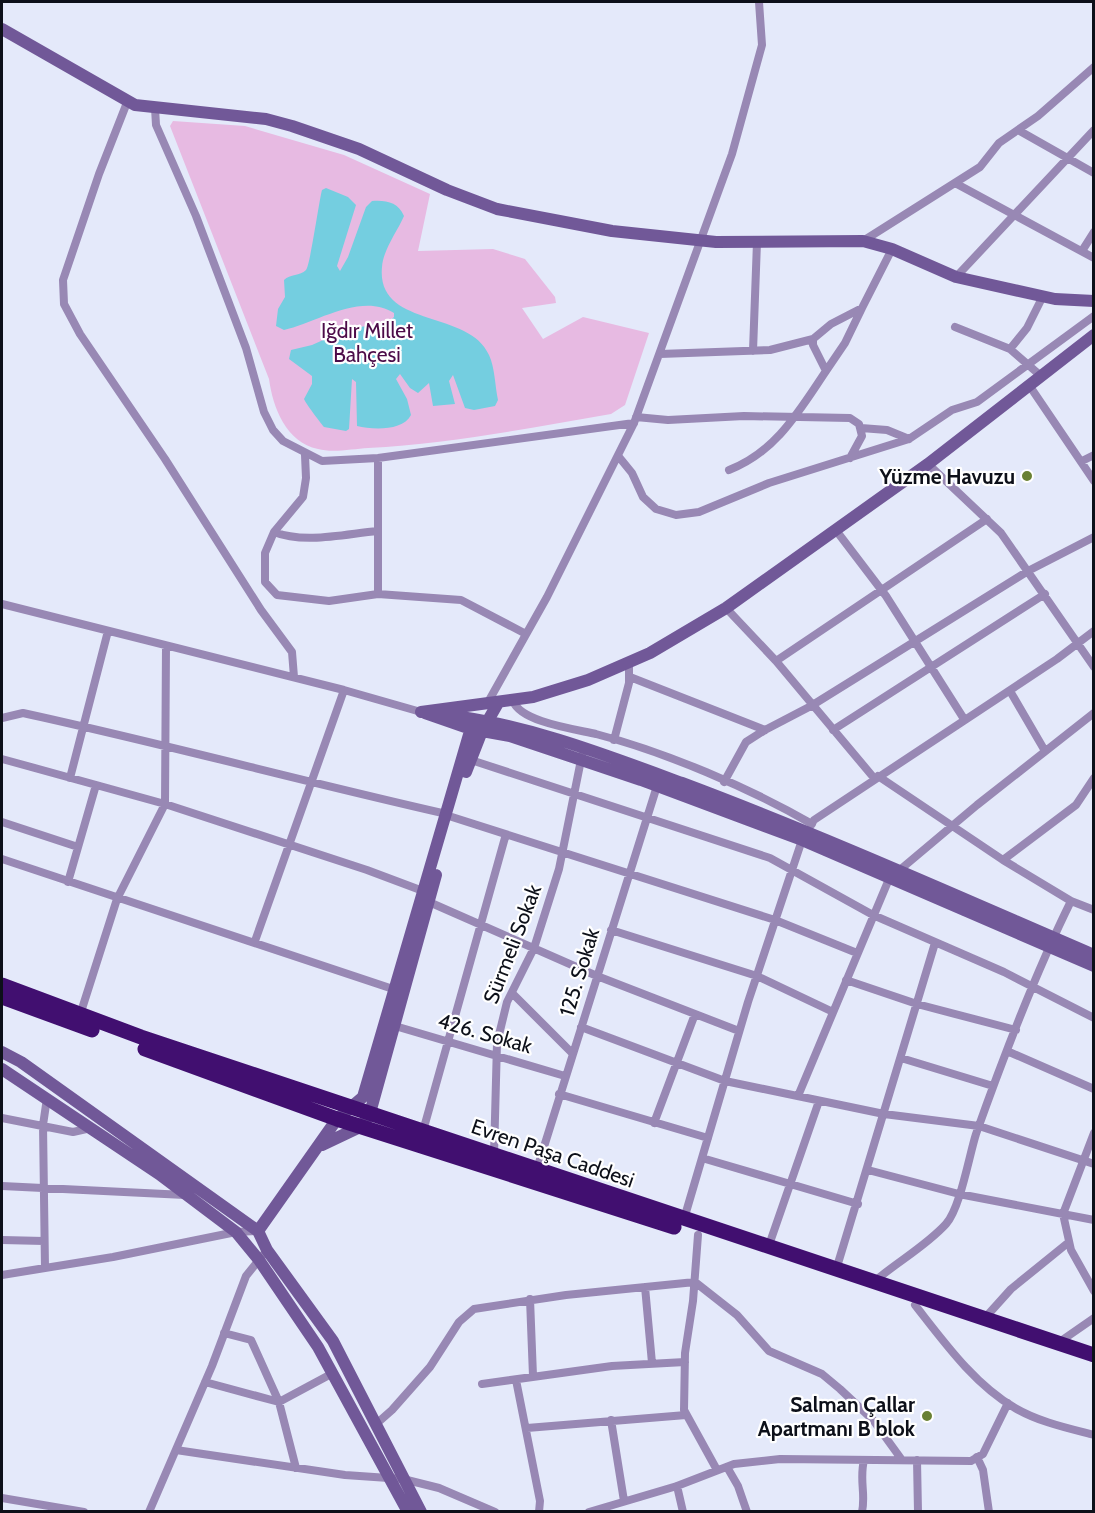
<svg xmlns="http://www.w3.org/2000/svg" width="1095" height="1513" viewBox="0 0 1095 1513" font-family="Cabin,sans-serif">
	<rect width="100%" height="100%" fill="#e4e9fa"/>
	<!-- green -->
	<path fill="#e7bae2" d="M173,121l72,5 99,29 86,39 -12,57 75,-2 32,10 30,38 1,6 -34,5 21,31 40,-22 66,16 -24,72 -14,9c-81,14 -161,30 -243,34 -15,1 -36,5 -50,1 -32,-7 -45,-41 -49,-70l-99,-253z"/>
	<!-- water -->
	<path fill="#74cee0" d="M326,188l22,9 8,8 -19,61 3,5 8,-14 18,-50 6,-6c14,-1 26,1 32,15 -7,16 -21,34 -22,51 -6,62 87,42 107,88 6,13 6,31 9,45l-3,6 -21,4 -9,-2 -12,-33 -4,6 6,23 -22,2 -4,-23 -11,10 -8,-5 -10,-14 -4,5 11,20 4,16c-8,16 -38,15 -54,11l-1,-44 -4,-3 -3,50 -3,2 -22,-4c-4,-5 -18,-23 -20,-28l8,-15v-8l-23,-17 2,-9 21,-5 38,-17 36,-4 8,-7v-4c-33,-21 -78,10 -110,17l-8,-4 2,-17 7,-12 -1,-17c6,-6 16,-4 22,-10 4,-4 13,-69 16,-80z"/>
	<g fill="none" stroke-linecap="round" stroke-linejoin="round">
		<!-- street -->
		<path stroke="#9888b4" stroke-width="8" d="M128,100l-29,74 -36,106 1,24 16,30 85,125 96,151 31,42 2,25
			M155,108l1,17 40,91 50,132 18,64 9,18 10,11 39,20 56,-3 256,-35
			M1018,130l76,43
			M955,183l139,75
			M863,241l117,-74 19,-24 39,-27 56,-49
			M1082,251l12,-19
			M956,277l138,-147
			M955,327l55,22 31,27
			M1010,349l17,-21 16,-32
			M753,351l4,-109
			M660,354l110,-4 43,-11
			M826,371l19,-28 17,-35
			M1029,385l65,96
			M636,417l32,3 76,-4 106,2 9,6 3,12 -12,22
			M861,428l26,2 22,9
			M305,455l1,23 -3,19 -29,35 -9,21v29l12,13 52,6 49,-7 83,6 65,34
			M619,457l13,16 11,24 13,12 20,6 23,-3 70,-29 140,-44 43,-29 25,-8 117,-86
			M378,458v136
			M1082,461l12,-6
			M928,464l73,69 93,134
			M729,470c47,-18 70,-59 97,-99l-13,-26v-6l18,-15 31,-16 30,-59
			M835,529l51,67 78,123
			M274,532c30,12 71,2 103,-1
			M2,604l342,86 77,22
			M726,608l50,53 98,117
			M776,661l211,-142
			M630,677l135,53
			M1010,691l35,60
			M513,701c8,21 61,28 83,33 69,18 154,54 216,90
			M487,704l60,-107 87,-174 98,-269 30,-109 -3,-43
			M2,718l21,-5c142,31 282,69 424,101
			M833,730l212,-136
			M614,740l15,-57v-21
			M2,759l163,45 202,66 56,21 6,11 168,74 142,55
			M471,760l299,98 103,57 131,57 90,46
			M878,776l125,84 68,41 23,9
			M70,778l38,-147
			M724,782l22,-40 19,-12 46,-24 217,-135 66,-34
			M452,817l323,103 82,33
			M2,822l76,25
			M2,859l391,130
			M1003,860l73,-55 18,-27
			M68,882l28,-97
			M611,930l146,46 76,36
			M255,941l89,-251
			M846,980l71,24 99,26
			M512,993l60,60
			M80,1015l37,-116 48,-95 1,-158
			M395,1026l170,50
			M581,1027l144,54 159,33 95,12 115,38
			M1007,1051l87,38
			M901,1058l92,28
			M559,1094l149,44
			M798,1096l91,-217 88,-74 117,-92
			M2,1118l71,14 18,-4
			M654,1123l41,-109
			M423,1131l83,-297
			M1094,1133l-31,81 8,36 23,41
			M494,1155l3,-112 10,-41 27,-54 25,-79 23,-114
			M702,1158l156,46
			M537,1169l120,-383
			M868,1170l91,24 135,26
			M2,1186l183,9
			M684,1219l64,-217 54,-162 12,-20 243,-161 37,-28
			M698,1235l-5,66 -8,52 -1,57 33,60
			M2,1240l42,1
			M768,1248l51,-147
			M45,1268l-2,-143 4,-27
			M836,1270l99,-327
			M2,1275l111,-18 123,-25 22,-1
			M875,1281c22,-19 51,-35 71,-57 14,-15 23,-68 30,-90 28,-79 58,-158 95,-233
			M645,1287l7,76
			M530,1299l3,77
			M915,1305c29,37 59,79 100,103 24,14 52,20 79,27
			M984,1319l27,-30 58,-47
			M224,1333l27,7 28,62 17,66
			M1058,1343l36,-25
			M516,1380l24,121 -1,11
			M205,1382l74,20 54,-29
			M482,1384l130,-18 73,-4
			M611,1420l13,81
			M375,1425l17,-15 38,-43 29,-45 15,-13 92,-14 129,-13 42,33 32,36 53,23 18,15 33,31 29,40
			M527,1428l159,-13
			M176,1450l169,25 58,4 36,9 56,24
			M977,1457l6,13 6,42
			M917,1460l1,52
			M727,1467l11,19 9,26
			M677,1486l6,26
			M2,1498l82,14
			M149,1512l63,-146 34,-90 21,-26
			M589,1512l88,-26 57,-22 46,-5 191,2 12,-7 25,-51
			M862,1512c4,-18 -3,-32 2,-52"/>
		<!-- secondary -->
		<path stroke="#715898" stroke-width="12" d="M2,29l133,76 131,14 26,7 67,23 88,41 50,19 115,22 104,11 147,-1 29,8 64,28 99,22 39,2
			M421,712l112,-15 55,-17 62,-27 76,-45 202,-144 166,-129
			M425,713l46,16 39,7 131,44 161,60 292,126
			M446,715c80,9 160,40 236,68 139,52 275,113 412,172
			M466,772l16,-41 16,-28
			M2,1052l19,10 237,169 9,19 66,91 88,171
			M2,1069l157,105 77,58 23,28 59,87 90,165
			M322,1145l40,-19 8,-13 66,-238
			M258,1231l79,-112 26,-22 110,-376"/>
		<!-- highway -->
		<path stroke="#410f70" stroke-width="15" d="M2,985l139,52 953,318
			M2,997l90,33
			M145,1049l192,70 337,108"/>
	</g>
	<!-- markers -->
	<g fill="#698032" stroke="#fff" stroke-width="2">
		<circle cx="1027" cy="476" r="6"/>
		<circle cx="927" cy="1416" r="6"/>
	</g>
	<g text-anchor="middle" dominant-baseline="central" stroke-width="4.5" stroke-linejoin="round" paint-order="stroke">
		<!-- park labels -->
		<g font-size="21" fill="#4c0c49" stroke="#fff">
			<text x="367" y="330">Iğdır Millet<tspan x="367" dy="24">Bahçesi</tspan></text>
		</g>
		<!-- poi labels -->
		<g font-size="21" font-weight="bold" fill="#0d1019" stroke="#fff" text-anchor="end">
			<text x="1015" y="476">Yüzme Havuzu</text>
			<text x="915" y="1404">Salman Çallar<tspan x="915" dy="24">Apartmanı B blok</tspan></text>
		</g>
		<!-- street labels -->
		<g font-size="21" fill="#0d1019" stroke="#fff">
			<text transform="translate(512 944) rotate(-69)">Sürmeli Sokak</text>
			<text transform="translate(579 972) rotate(-73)">125. Sokak</text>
			<text transform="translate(485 1033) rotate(16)">426. Sokak</text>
			<text transform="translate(553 1153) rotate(19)">Evren Paşa Caddesi</text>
		</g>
	</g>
	<!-- border -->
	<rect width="1095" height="1513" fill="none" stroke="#0d1019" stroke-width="6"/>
</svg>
